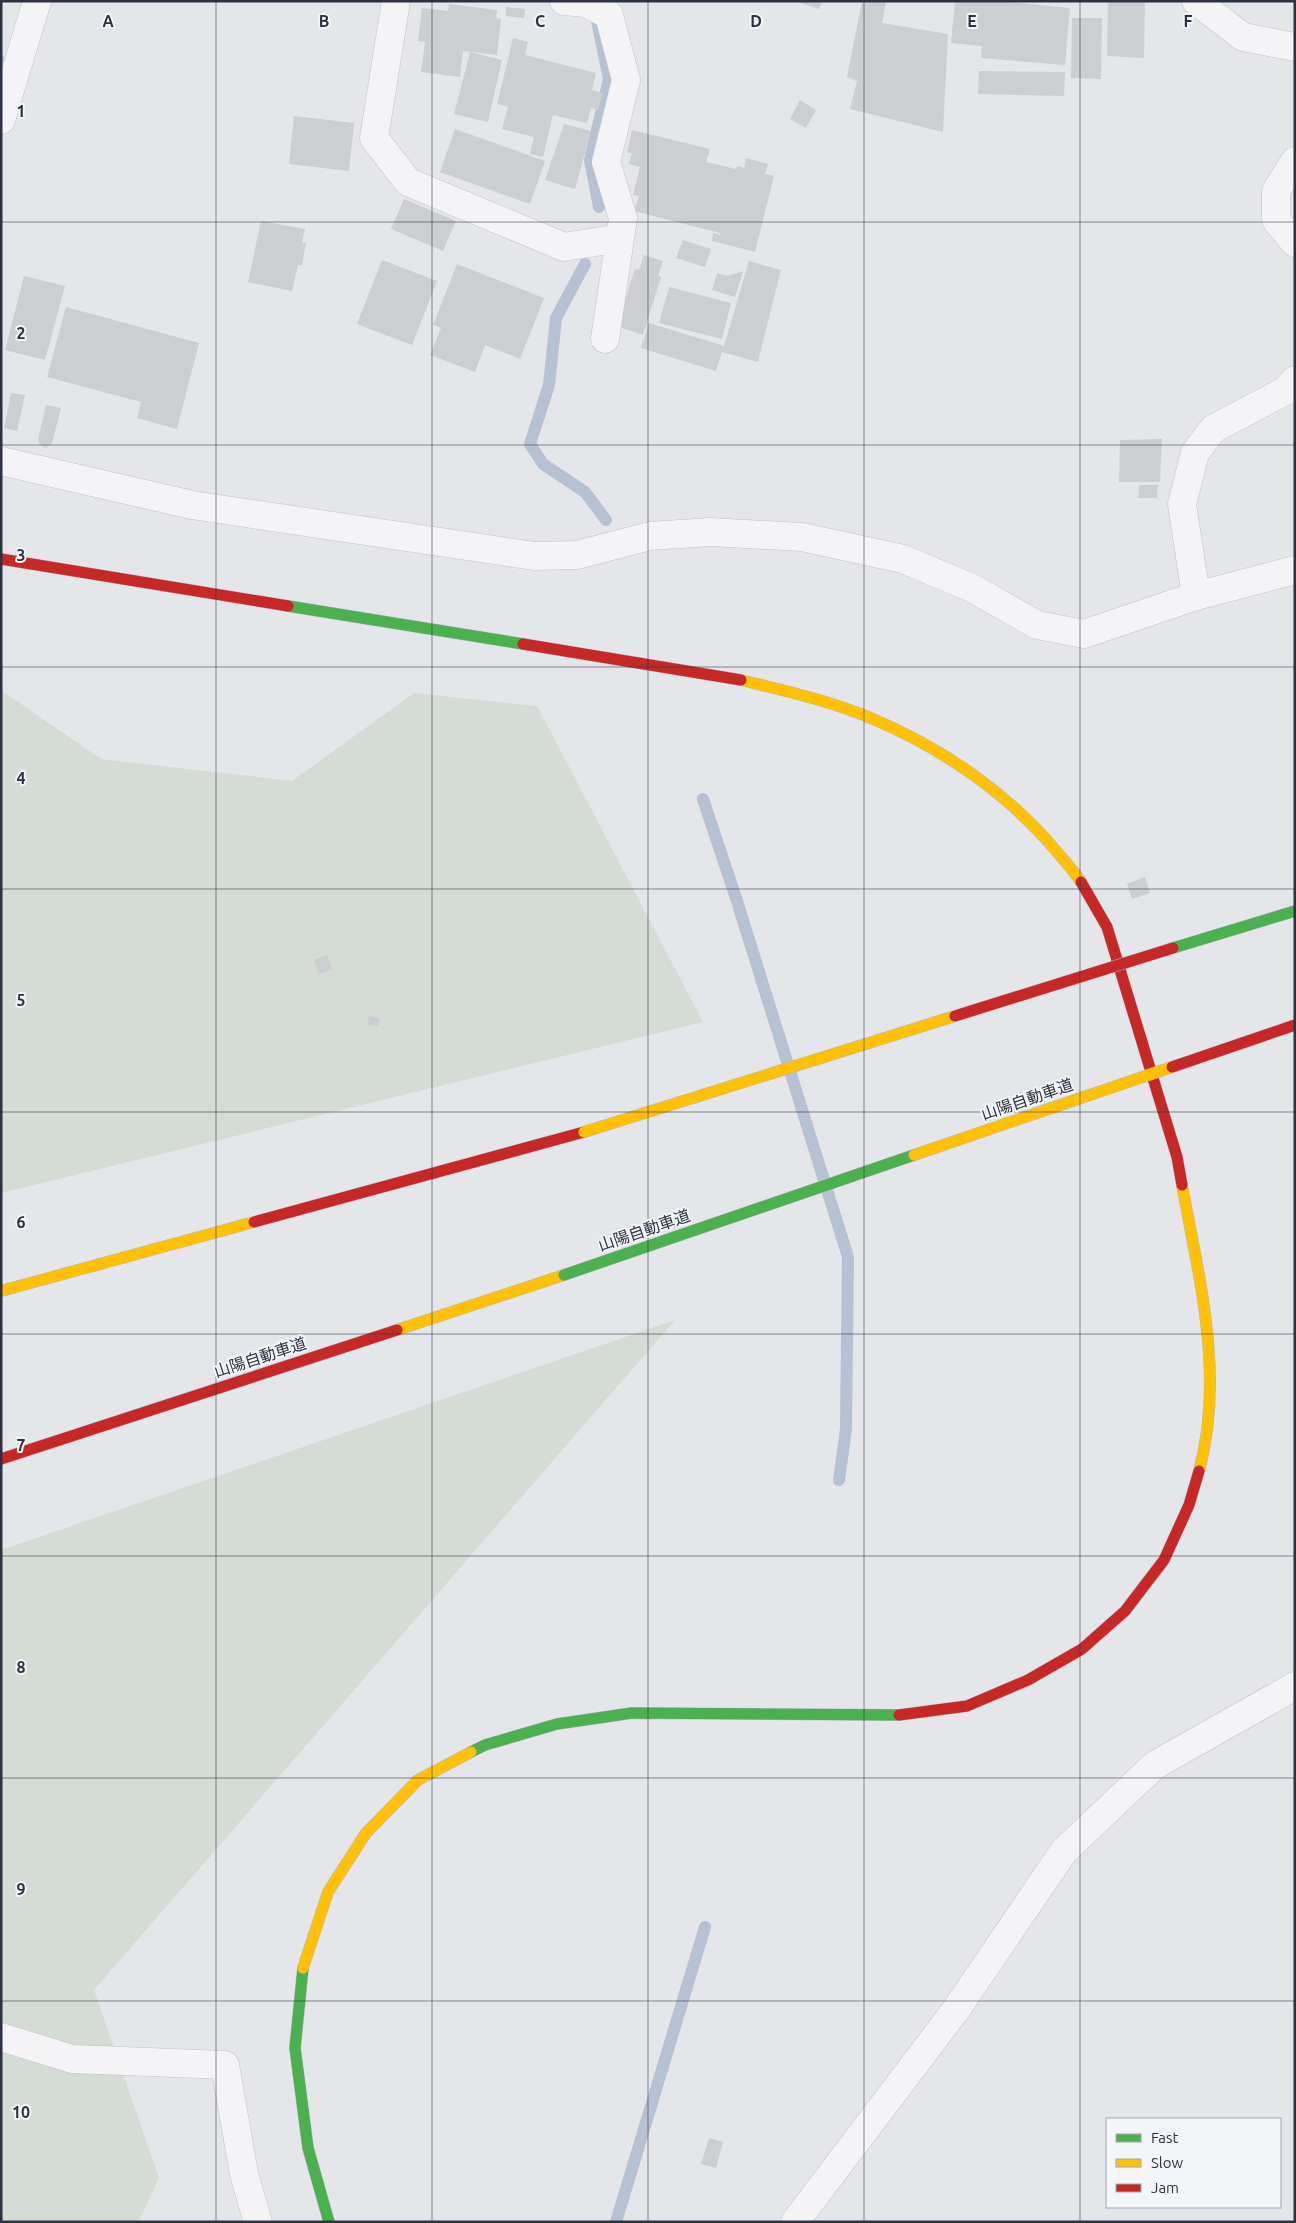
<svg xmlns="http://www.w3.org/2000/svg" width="1296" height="2223" viewBox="0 0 1296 2223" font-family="Ubuntu,'Noto Sans JP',sans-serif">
	<rect width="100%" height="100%" fill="#e4e6e9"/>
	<!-- green -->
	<path fill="#d5dcd5" d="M1,690l100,69 191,22 122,-88 123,13 166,316 -702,171z
		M675,1320l-581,670 65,188 -21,44h-137v-672z"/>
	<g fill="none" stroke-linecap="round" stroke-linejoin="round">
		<!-- stream -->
		<path stroke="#b6c1d1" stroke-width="12" d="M597,21l12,58 -19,81 9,47
			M585,264l-29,54 -7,67 -19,59 13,20 42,28 21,28
			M703,799l33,99 112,359 -2,172 -7,51
			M616,2222l89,-295"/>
	</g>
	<!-- building -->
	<path fill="#ccced1" d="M795,1h27l-3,8z
		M862,1h24l-4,22 66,11 -5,98 -93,-23 7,-28 -10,-4z
		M955,1h42l73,7 -5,57 -84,-7 1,-12 -31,-3z
		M1108,1h37l-1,57 -37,-2z
		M449,4l48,6 -1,8 5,1 -4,36 -34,-4 -3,26 -39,-5 4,-30 -7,-1 4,-33 26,3z
		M506,7l19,2 -1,9 -18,-2z
		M1072,18h30l-1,61 -30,-1z
		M513,38l15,4 -3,13 71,18 -4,17 11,3 -5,17 -7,-2 -4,15 -34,-8 -10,42 -13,-3 4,-17 -32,-8 6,-22 -11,-3z
		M470,52l32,8 -14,62 -34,-8z
		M1,56l4,1 -3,13h-1z
		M979,71l86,1 -1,24 -86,-2z
		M800,100l16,10 -10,18 -16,-9z
		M294,116l60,7 -5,48 -60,-7z
		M564,124l27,7 -16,58 -30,-9z
		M455,129l90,32 -15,43 -90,-32z
		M632,130l78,19 -4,13 30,7 1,-3 7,2 2,-10 22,6 -3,10 9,2 -19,76 -43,-11 1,-8 7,2v-2l-86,-22 5,-15 -6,-1 7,-28 -11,-3 3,-11 -5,-1z
		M404,199l52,22 -13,30 -52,-22z
		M261,221l44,8 -3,14h4l-4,22h-4l-6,26 -44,-9z
		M683,240l28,9 -6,18 -29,-9z
		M644,255l19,6 -5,15 3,1 -18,58 -26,-9 18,-57 4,1z
		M382,260l55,21 -25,64 -55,-21z
		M749,261l32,9 -23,92 -36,-10 -6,19 -75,-23 8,-25 75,23z
		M457,264l87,34 -24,61 -35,-14 -10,27 -45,-17 11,-27 -8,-3z
		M743,271l-8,26 -23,-7 5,-17 11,3z
		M24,276l41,10 -20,74 -40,-10z
		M669,287l62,16 -9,36 -63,-16z
		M66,307l133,36 -22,86 -40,-11 4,-16 -94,-25z
		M11,393l14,2 -8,36 -13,-3z
		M46,405l15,3 -9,35 -6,5 -7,-4 -1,-4z
		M1162,439l-2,43h-41l1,-42z
		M1139,485h19l-1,13h-19z
		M1145,877l5,16 -18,6 -5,-15z
		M327,955l5,15 -13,4 -5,-14z
		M369,1016l11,2 -2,8 -10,-1z
		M709,2138l14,4 -7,26 -15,-4z"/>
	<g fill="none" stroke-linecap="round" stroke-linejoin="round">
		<!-- street casing -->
		<g stroke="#c1c3c5" stroke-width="29">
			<path id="street" d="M396,1l-22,137 34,44 156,65 56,-9
				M564,1l22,2 23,12 17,65 -20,82 17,56 -18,121
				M1196,1l47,36 52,10
				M1,120l36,-119
				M1295,161l-19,30v29l19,23
				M1,461l191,44 342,51 43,-1 73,-19 60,-4 92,5 101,22 69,29 65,37 47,9 112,-38 99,-26
				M1196,596l-14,-92 13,-51 18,-24 72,-38 10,-11
				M1,2037l71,22 153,6 19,109 14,48
				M795,2222l160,-211 109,-160 91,-86 140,-79"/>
		</g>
		<!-- fast casing -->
		<g stroke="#b7b9be" stroke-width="12">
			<path id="fast" d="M288,606l235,38
				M471,1752l14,-7 72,-21 75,-11 267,2
				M303,1968l-8,80 13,100 21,74"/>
		</g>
		<!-- slow casing -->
		<g stroke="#b7b9be" stroke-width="12">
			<path id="slow" d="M741,680c44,11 90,21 132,39 69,29 136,75 184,133 8,9 17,19 24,30
				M1182,1185c17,93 43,191 17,286
				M1,1291l253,-69
				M397,1330l167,-55
				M303,1968l25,-76 38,-59 52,-53 53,-28"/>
		</g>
		<!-- jam casing -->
		<g stroke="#b7b9be" stroke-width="12">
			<path id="jam" d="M1,559l287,47
				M523,644l218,36
				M1081,882l26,45 70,230 5,28
				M254,1222l330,-90
				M1,1459l396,-129
				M899,1715l68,-9 61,-26 54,-31 43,-38 39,-51 25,-55 10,-34"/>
		</g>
		<!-- street -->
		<use href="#street" stroke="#f4f4f6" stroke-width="28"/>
		<!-- fast -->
		<use href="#fast" stroke="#4caf50" stroke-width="11"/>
		<!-- slow -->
		<use href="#slow" stroke="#ffc107" stroke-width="11"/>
		<!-- jam -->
		<use href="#jam" stroke="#c62828" stroke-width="11"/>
		<!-- fast-bridge casing -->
		<g stroke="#b7b9be" stroke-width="12" stroke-linecap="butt">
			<path id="fast-bridge" d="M1173,948l122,-37
				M564,1275l350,-120"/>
		</g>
		<!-- slow-bridge casing -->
		<g stroke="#b7b9be" stroke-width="12" stroke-linecap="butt">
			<path id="slow-bridge" d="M584,1132l371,-116
				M914,1155l258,-88"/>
		</g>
		<!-- jam-bridge casing -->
		<g stroke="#b7b9be" stroke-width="12" stroke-linecap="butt">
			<path id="jam-bridge" d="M955,1016l218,-68
				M1172,1067l123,-42"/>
		</g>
		<!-- fast-bridge -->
		<use href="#fast-bridge" stroke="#4caf50" stroke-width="11"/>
		<!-- slow-bridge -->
		<use href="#slow-bridge" stroke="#ffc107" stroke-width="11"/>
		<!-- jam-bridge -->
		<use href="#jam-bridge" stroke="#c62828" stroke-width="11"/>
	</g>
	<!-- grid -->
	<path fill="none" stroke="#2d3241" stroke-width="1" stroke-opacity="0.55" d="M216,1v2221M432,1v2221M648,1v2221M864,1v2221M1080,1v2221M1,222h1294M1,445h1294M1,667h1294M1,889h1294M1,1112h1294M1,1334h1294M1,1556h1294M1,1778h1294M1,2001h1294"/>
	<g text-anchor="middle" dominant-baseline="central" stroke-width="4" stroke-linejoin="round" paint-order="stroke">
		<!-- street labels -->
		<g font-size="16" fill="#2d3241" stroke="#f3f5f8">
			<text transform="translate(1027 1099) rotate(-19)">山陽自動車道</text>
			<text transform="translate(644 1230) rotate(-19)">山陽自動車道</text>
			<text transform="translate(260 1357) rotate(-18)">山陽自動車道</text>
		</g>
	</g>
	<g font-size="16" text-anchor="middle" font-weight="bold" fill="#2d3241" stroke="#f3f5f8" stroke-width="4" stroke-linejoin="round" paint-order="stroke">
		<text x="108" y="27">A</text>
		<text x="324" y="27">B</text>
		<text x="540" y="27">C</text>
		<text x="756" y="27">D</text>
		<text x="972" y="27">E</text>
		<text x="1188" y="27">F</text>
		<text x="21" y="117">1</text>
		<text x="21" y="339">2</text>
		<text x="21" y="561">3</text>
		<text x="21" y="784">4</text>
		<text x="21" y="1006">5</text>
		<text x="21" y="1228">6</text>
		<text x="21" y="1451">7</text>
		<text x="21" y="1673">8</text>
		<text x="21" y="1895">9</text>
		<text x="21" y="2118">10</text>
	</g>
	<!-- border -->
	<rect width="1296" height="2223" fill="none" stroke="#2d3241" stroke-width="5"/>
	<!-- legend -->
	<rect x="1106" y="2118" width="175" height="90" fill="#f3f5f8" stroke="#a4a7af"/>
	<rect x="1116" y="2134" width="25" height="8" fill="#4caf50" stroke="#a4a7af"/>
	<text x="1151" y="2143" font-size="15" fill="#2d3241">Fast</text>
	<rect x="1116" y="2159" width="25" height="8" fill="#ffc107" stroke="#a4a7af"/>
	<text x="1151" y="2168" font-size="15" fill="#2d3241">Slow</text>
	<rect x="1116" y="2184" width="25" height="8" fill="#c62828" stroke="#a4a7af"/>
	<text x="1151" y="2193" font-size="15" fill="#2d3241">Jam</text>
</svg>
